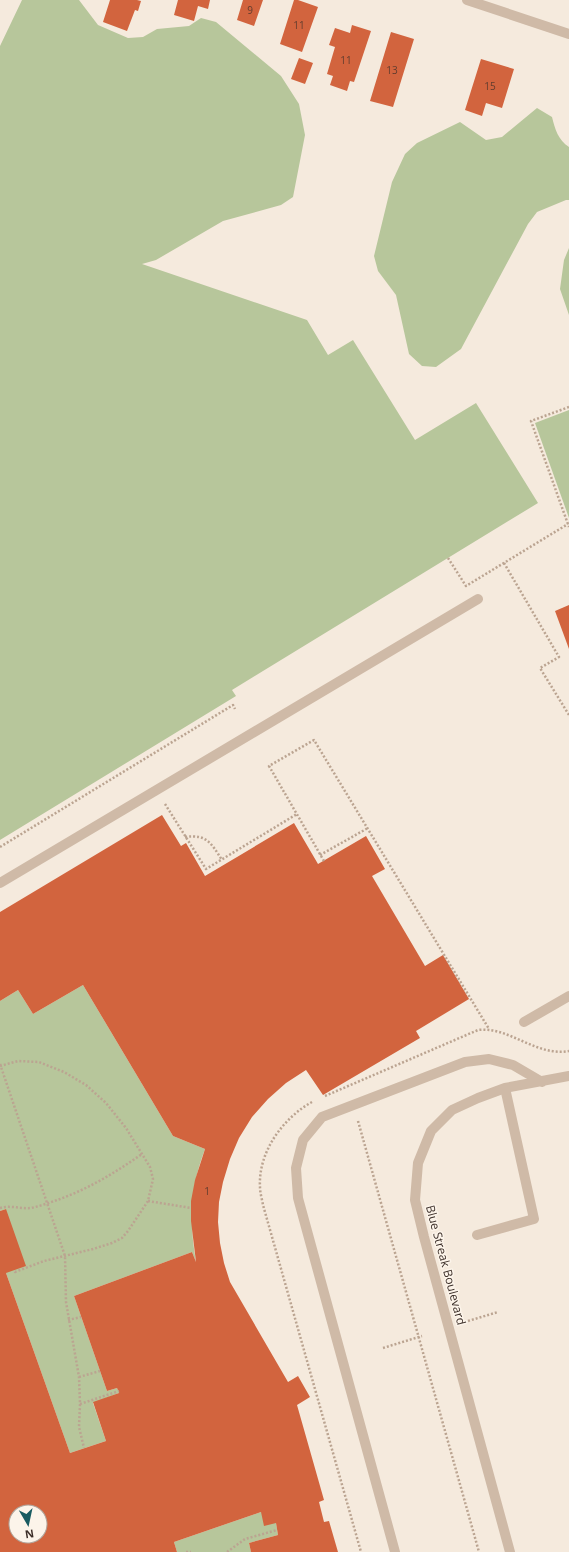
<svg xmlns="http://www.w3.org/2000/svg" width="569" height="1552" viewBox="0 0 569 1552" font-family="'Open Sans',sans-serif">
	<rect width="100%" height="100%" fill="#f5eadd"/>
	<!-- green -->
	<path fill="#b7c69b" d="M22,0h57l19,25 30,13 15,-1 14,-8 32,-3 12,-8 15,4 65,54 18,28 6,31 -12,62 -12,8 -58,16 -67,39 -14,4 165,56 21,35 25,-15 62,100 61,-37 62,100 -306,187 4,6 -236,144v-794z
		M537,108l15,9c3,12 6,23 17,30v53h-3l-29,12 -9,12 -67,125 -25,18 -14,-1 -13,-12 -13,-59 -18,-24 -4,-15 18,-74 13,-28 12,-11 43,-21 26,18 16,-3z
		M569,248v67l-9,-26 4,-29z
		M569,410v108l-34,-95z
		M83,985l90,151 32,13c-15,39 -16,72 -9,113l-4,-10 -118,44 33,95 10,-3 2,5 -26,10 13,38 -36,12 -64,-180v-64l-6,2v-210l18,-11 15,24z
		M261,1512l15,11 2,12 -29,8 2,9h-74l-3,-10z"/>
	<!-- building -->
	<path fill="#d2643e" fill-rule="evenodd" d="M110,0h27l4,1 -3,10 -3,-1 -8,21 -24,-9z
		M178,0h32l-2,9 -10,-3 -4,15 -20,-6z
		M243,0h20l-9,26 -17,-6z
		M294,0h4l20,7 -16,45 -22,-8z
		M352,25l19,6 -17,51 -4,-1 -3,10 -17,-6 3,-9 -6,-2 8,-27 -6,-2 6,-17 15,5z
		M391,32l23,7 -21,68 -23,-6z
		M299,58l14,5 -8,21 -14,-5z
		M481,59l33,10 -12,39 -16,-5 -4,13 -17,-6z
		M569,605v44l-14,-38z
		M162,815l19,31 5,-3 19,33 89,-53 24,41 48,-28 19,33 -13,7 53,90 18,-11 26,44 -53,32 4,7 -97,57 -17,-25 -20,13 -18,16 -16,18 -13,21 -9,21 -7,23 -4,20 -1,20 2,21 4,20 6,19 58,100 10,-6 12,21 -13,8 27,95 -5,2 5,20 5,-1 9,31h-87l-2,-9 29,-8 -2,-12 -12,3 -3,-14 -87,30 3,10h-177v-341l6,-2 20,57 -20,7 64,180 36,-12 -13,-39 26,-9 -2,-5 -10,3 -33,-95 118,-44 4,10 -5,-41v-20l4,-21 10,-31 -32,-13 -90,-151 -50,29 -15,-24 -18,11v-89zM16,1512h24v24h-24z"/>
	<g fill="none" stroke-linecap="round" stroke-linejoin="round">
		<!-- path -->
		<path stroke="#bba491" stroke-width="2.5" stroke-dasharray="2 2" stroke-linecap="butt" d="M569,407l-38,14 38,106
			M448,558l18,28 102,-62
			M504,563l55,94 -19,11 29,47
			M165,804l41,65 91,-55
			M185,837c22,-3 26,6 37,23
			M0,847l233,-142 2,4
			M320,855l48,-27
			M324,861l-55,-95 45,-26 175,289
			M0,1064l65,192 1,46 13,75 1,27 -1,23 5,21
			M0,1066l18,-5 21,1 25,10 22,13 20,18 20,25 24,39 3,12 -5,22 -20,30 -6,7 -10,5 -19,6 -49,12 -29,11 -1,-2
			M325,1096l153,-66c31,-4 58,27 91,21
			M312,1102c-29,16 -54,50 -52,85 0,6 2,12 3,18l98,347
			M358,1121l121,431
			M148,1201l43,7
			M0,1208c10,-3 21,1 31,0 10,-2 20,-6 29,-9 30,-11 56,-27 82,-45
			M68,1320l13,-3
			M468,1321l30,-9
			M383,1348l39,-12
			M79,1377l21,-6
			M80,1404l39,-13
			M186,1552h5
			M227,1552l18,-13 32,-9"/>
		<!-- minor -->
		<path stroke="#cfbaa7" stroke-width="10" d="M467,0l102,34
			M0,883l478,-284
			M524,1022l45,-26
			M477,1235l57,-16 -29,-131
			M395,1552l-97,-354 -2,-30 7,-28 19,-23 143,-55 24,-3 24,6 29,17
			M510,1552l-86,-315 -9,-37 3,-37 13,-32 21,-21 26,-12 27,-10 64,-12"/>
	</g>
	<g text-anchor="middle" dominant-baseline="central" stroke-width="3" stroke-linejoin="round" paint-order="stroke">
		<!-- number labels -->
		<g font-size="10" fill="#613c2e">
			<text x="250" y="10">9</text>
			<text x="299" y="25">11</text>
			<text x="346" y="60">11</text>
			<text x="392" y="70">13</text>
			<text x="490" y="86">15</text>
			<text x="207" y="1191">1</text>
		</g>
		<!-- street labels -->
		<g font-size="12" fill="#3b2e28" stroke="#fcf4ea">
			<text transform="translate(446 1265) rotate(75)">Blue Streak Boulevard</text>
		</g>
	</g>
	<!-- north arrow -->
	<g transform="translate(28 1524) rotate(171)"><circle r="19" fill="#fcf4ea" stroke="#afa59c"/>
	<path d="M0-3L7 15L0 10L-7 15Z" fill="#195b61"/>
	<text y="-6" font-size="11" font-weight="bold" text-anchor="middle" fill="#3b2e28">N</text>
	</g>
</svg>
